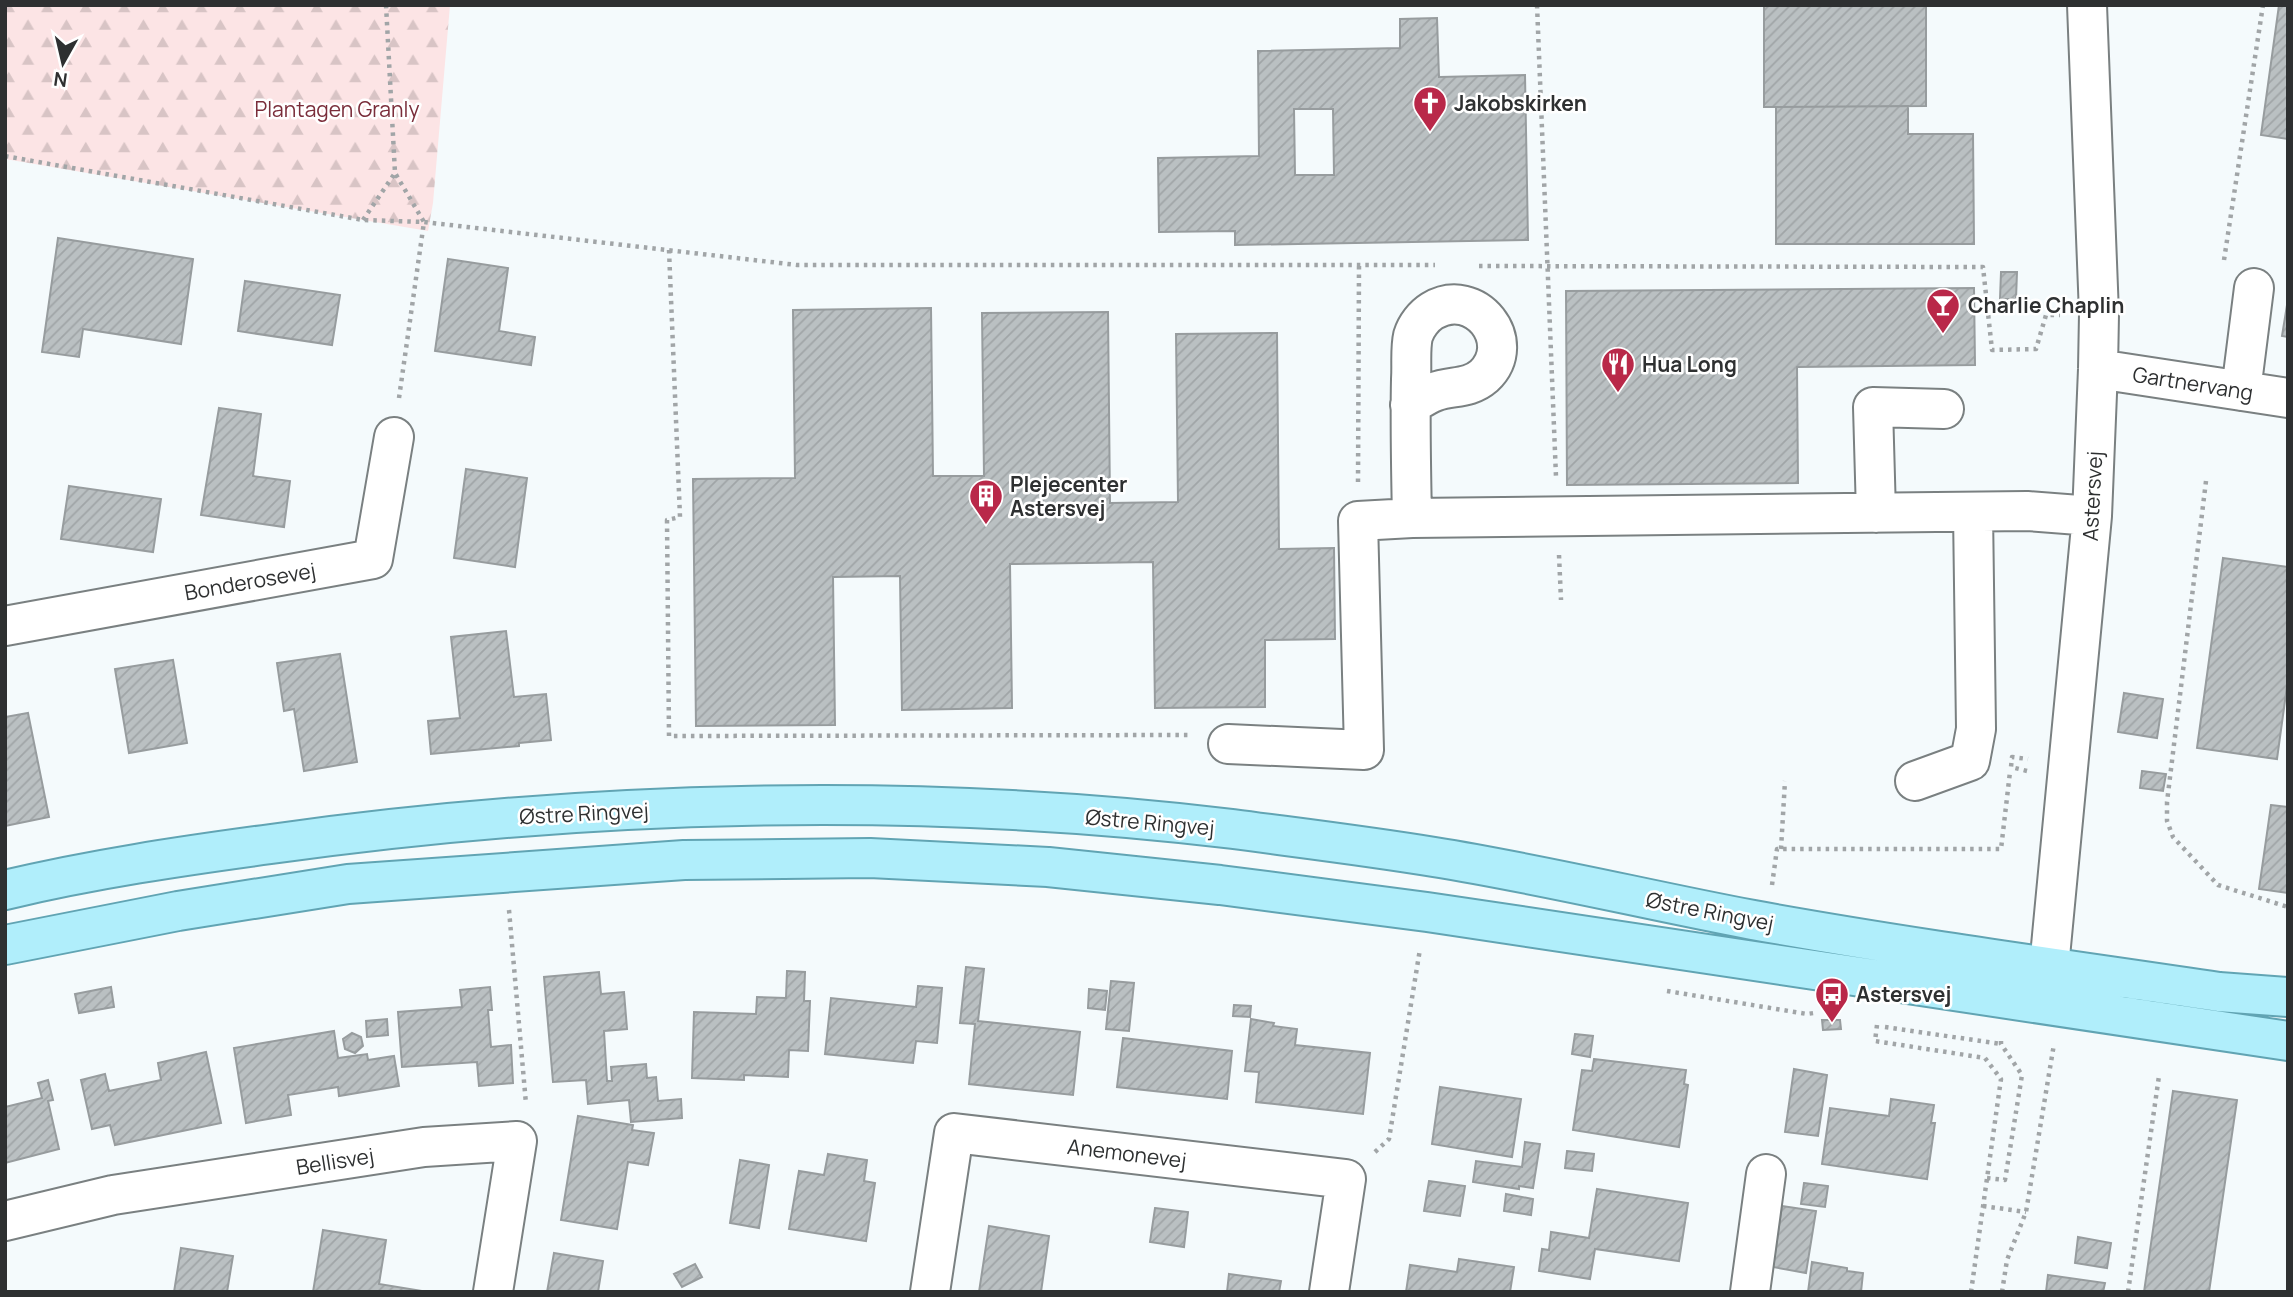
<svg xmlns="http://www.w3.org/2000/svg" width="2293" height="1297" viewBox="0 0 2293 1297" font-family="Manrope,sans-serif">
	<defs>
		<pattern id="forest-firs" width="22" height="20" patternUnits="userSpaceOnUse" patternTransform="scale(1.75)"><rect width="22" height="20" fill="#fce4e5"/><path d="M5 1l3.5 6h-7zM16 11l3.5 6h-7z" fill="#d8c4c5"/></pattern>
		<pattern id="building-hatch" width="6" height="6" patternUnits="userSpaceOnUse" patternTransform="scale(1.75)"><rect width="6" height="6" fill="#bac0c2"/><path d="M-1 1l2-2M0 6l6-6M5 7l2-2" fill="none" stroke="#a0a5a7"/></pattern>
	</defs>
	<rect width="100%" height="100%" fill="#f4fafc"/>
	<!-- forest -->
	<path fill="url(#forest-firs)" d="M5,5h445l-17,198 -5,28 -423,-72z"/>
	<!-- building -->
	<path fill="url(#building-hatch)" stroke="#979c9e" stroke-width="2" fill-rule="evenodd" d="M1764,5h162v101l-162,1z
		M2279,5h9v134l-27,-4z
		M1437,18l2,59 86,-2 3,165 -293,5v-14l-76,1 -1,-74 101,-2 -1,-105 142,-3v-29zM1294,109h39l1,66h-39z
		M1908,106v28h65l1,110h-198v-137z
		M58,238l135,21 -12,85 -98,-15 -4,28 -37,-5z
		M448,259l60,9 -9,63 36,6 -4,28 -96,-14z
		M2001,272h16l-1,27h-16z
		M245,281l95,14 -8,50 -94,-14z
		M1974,288l1,77 -178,2 1,116 -231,2 -1,-194z
		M2287,305h1v32l-6,-1z
		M931,308l2,168h51l-2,-163 126,-1 2,191 68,-1 -2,-168 101,-1 2,216 55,-1 1,91 -70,1v67l-110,1 -2,-146 -143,2 2,144 -110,2 -2,-134 -67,1 2,148 -139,1 -3,-247 102,-1 -2,-168z
		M219,408l42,6 -8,62 37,5 -6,46 -83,-12z
		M466,469l61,9 -12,89 -61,-9z
		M69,486l92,13 -8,53 -92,-13z
		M2223,558l65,9v112l-11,80 -80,-11z
		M506,631l8,66 32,-3 5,46 -32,3v3l-88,8 -3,-33 32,-3 -9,-81z
		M340,654l17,108 -53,9 -10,-62 -10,2 -7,-48z
		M173,660l14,83 -58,10 -14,-84z
		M2124,693l39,6 -6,39 -39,-6z
		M28,713l21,104 -44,9v-109z
		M2142,771l24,3 -3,17 -23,-3z
		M2271,805l17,2v86l-29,-4z
		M966,967l18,2 -6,52 102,11 -7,63 -104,-11 6,-60 -15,-1z
		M787,971l18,1 -1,29h6l-2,50 -19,-1 -1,27 -44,-2v5l-52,-2 2,-66 62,2 1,-17 29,1z
		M599,972l2,22 23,-2 3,37 -23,2 3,50h5l-1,-14 35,-3 1,14 9,-1 2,24 23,-2 1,19 -51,4 -2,-22 -41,4 -2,-24 -33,2 -9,-105z
		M1111,981l23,2 -5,48 -23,-2z
		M918,986l24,2 -5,55 -21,-2 -3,22 -88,-9 6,-56 85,9z
		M111,987l3,20 -35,6 -4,-19z
		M490,987l2,23h-4l3,37 20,-2 2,38 -34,3 -2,-24 -75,5 -4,-55 64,-5 -2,-17z
		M1089,989l18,2 -2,19 -17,-2z
		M1234,1005l17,1 -1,11 -17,-1z
		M387,1019l1,16 -21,2 -1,-16z
		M1251,1019l23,4 -1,3 24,3 -2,16 75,8 -7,61 -107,-12 3,-30 -14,-1z
		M1822,1020h18l1,9 -18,1z
		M334,1031l4,27 29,-4 1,6 26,-4 5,30 -60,10 -1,-9 -50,8 3,20 -45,8 -12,-75z
		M352,1033l9,4 2,9 -8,7 -10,-4 -2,-10z
		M1575,1034l18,2 -3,21 -18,-3z
		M1123,1038l109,13 -5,48 -110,-12z
		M206,1052l15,71 -106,22 -5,-20 -18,4 -11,-49 24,-6 4,17 52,-11 -3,-17z
		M1594,1059l92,11 -2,14 4,1 -9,62 -106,-17 9,-60 10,1z
		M1794,1069l33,6 -9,61 -33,-4z
		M48,1080l5,20 -5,1 11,48 -54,14v-56l37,-9 -4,-15z
		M1440,1087l81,12 -9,58 -80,-13z
		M2173,1091l64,9 -28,192h-65z
		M1891,1099l43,6 -3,18h4l-8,56 -105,-15 8,-56 59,8z
		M578,1116l55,9 -1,5 22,3 -6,32 -20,-3 -11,67 -56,-9z
		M1525,1142l15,2 -7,44 -14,-2v3l-46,-7 3,-21 46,6z
		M1567,1151l27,3 -2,17 -27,-3z
		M828,1154l39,6 -3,21 11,2 -9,58 -77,-12 10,-58 25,4z
		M740,1160l29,5 -10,63 -29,-5z
		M1429,1181l36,5 -5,30 -36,-5z
		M1804,1183l24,3 -3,21 -24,-3z
		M1597,1189l91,14 -9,58 -84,-12 -5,30 -51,-8 3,-22 7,1 2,-18 38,6z
		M1506,1194l27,5 -2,16 -27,-4z
		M1782,1206l34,5 -10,62 -33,-6z
		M1155,1208l33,4 -4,35 -34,-5z
		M989,1226l60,10 -8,56h-62z
		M323,1230l63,10 -7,44 49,8h-115z
		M2078,1237l33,6 -4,25 -32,-5z
		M181,1248l52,8 -6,36h-53z
		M554,1253l49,8 -5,31h-51z
		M1459,1259l55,8 -4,25h-104l4,-27 47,7z
		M1812,1262l35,6v3l16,2 -2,19h-53z
		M695,1264l7,13 -20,10 -8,-13z
		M1229,1274l52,7 -2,11h-52z
		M2048,1275l57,8 -2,9h-57z"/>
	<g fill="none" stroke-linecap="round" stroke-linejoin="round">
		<!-- minor casing -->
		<g stroke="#7a8081" stroke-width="42">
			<path id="minor" d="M2098,369l190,29
				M2241,391l13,-103
				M1410,405c8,-4 16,-10 24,-13 17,-7 34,-2 50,-16 36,-34 -9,-91 -52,-65 -8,5 -16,15 -19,25 -3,13 -1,29 -2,43 -1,46 0,93 1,139l615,-7 65,5
				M1876,513l-3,-106 71,2
				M5,626l368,-67 21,-122
				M1228,744l136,6 -6,-229 54,-3
				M1915,781l55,-20 6,-32 -3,-217
				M2026,991l15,-9 8,-15 43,-451 6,-147 1,-55 -12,-309
				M5,1221l108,-26 311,-48 93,-6 -24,151
				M930,1292l24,-159 392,46 -17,113
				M1750,1292l16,-118"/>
		</g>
		<!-- major casing -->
		<g stroke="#61a4b3" stroke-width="42">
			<path id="major" d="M5,890c88,-21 177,-34 266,-46 314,-44 647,-53 962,-15 67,9 134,17 201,28 107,17 213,43 319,63 155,28 311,49 466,72l69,5
				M5,945l173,-34 170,-27 336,-24 186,-2 178,9 172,18 207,27 861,129"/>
		</g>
		<!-- path -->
		<path stroke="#a1a5a7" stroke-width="4.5" stroke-dasharray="3.5 5" stroke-linecap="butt" d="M386,5l9,168 29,49 -25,176
			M1537,5l19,472
			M5,156l358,64 61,2 373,43h638
			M363,220l32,-47
			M669,250l11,267 -13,3 2,216 520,-1
			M2224,260l39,-255
			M1479,266l504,1 9,83 44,-1 10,-34h14
			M2206,481l-39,321v19l6,16 45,48 70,22
			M1358,482l1,-217
			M1559,555l2,45
			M2027,771l-16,-4 1,-10 16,2
			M1781,849l4,-68
			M1772,885l5,-36h224l9,-77
			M509,910l17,194
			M1667,991l140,23 7,-1
			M1877,1025l-2,16 110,17 16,21 -30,213
			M1885,1027l116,17
			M1375,1152l14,-13 31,-190
			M1987,1178l18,2 17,-105 -21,-31v-6
			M1983,1206l43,6
			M2002,1292l5,-32 19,-48 28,-168
			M2128,1292l31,-216"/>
		<!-- minor -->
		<use href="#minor" stroke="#fff" stroke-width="38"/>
		<!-- major -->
		<use href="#major" stroke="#b0eefb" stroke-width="38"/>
	</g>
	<!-- icons -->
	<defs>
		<g id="church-pin" transform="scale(1.75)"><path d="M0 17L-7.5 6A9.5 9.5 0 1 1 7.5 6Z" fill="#b92849" stroke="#fff"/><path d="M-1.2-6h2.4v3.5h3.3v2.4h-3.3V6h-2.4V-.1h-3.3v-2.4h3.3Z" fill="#fff"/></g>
		<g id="bar-pin" transform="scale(1.75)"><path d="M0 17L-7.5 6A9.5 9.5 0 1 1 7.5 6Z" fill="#b92849" stroke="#fff"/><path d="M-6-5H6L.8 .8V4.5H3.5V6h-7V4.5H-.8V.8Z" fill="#fff"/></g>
		<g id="restaurant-pin" transform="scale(1.75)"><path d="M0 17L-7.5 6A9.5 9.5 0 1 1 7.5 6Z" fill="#b92849" stroke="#fff"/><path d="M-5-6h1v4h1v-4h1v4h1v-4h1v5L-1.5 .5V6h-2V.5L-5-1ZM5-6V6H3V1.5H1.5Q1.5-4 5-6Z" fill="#fff"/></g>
		<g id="building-pin" transform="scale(1.75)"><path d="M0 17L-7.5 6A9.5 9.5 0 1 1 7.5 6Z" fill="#b92849" stroke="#fff"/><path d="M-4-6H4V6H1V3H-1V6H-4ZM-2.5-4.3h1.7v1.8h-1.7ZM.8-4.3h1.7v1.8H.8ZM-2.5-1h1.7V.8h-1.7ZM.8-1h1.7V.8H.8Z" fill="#fff"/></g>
		<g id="bus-pin" transform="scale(1.75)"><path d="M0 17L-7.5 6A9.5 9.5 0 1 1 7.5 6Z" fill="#b92849" stroke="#fff"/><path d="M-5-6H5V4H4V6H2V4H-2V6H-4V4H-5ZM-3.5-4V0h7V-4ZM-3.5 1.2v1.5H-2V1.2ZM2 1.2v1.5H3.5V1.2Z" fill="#fff"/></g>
	</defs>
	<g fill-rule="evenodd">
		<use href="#church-pin" x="1430" y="103"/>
		<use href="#bar-pin" x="1943" y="305"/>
		<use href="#restaurant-pin" x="1618" y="364"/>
		<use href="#building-pin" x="986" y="496"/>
		<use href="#bus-pin" x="1832" y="994"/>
	</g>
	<g text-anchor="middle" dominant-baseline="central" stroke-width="5" stroke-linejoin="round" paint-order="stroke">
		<!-- poi labels -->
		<g font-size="21" font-weight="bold" fill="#2e3031" stroke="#fff" text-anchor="start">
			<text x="1454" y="103">Jakobskirken</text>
			<text x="1968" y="305">Charlie Chaplin</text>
			<text x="1642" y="364">Hua Long</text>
			<text x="1010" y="484">Plejecenter<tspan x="1010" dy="24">Astersvej</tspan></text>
			<text x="1856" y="994">Astersvej</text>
		</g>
		<!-- park labels -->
		<g font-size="21" fill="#7a2d3a" stroke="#fff">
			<text x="337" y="109">Plantagen Granly</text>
		</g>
		<!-- street labels -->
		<g font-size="21" fill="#2e3031" stroke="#fff">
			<text transform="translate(2193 383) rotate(9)">Gartnervang</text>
			<text transform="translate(2092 496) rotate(-87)">Astersvej</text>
			<text transform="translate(250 581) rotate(-10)">Bonderosevej</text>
			<text transform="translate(584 813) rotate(-3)">Østre Ringvej</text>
			<text transform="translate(1150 822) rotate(5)">Østre Ringvej</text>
			<text transform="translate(1710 911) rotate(11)">Østre Ringvej</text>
			<text transform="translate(1127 1153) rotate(7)">Anemonevej</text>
			<text transform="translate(335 1161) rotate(-9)">Bellisvej</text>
		</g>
	</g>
	<!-- border -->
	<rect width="2293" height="1297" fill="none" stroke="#2e3031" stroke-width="14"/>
	<!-- north arrow -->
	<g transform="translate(63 63) rotate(188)" stroke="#ffffff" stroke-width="5" paint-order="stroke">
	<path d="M0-5L12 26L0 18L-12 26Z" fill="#2e3031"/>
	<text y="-10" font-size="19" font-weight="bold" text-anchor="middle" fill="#2e3031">N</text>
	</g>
</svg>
